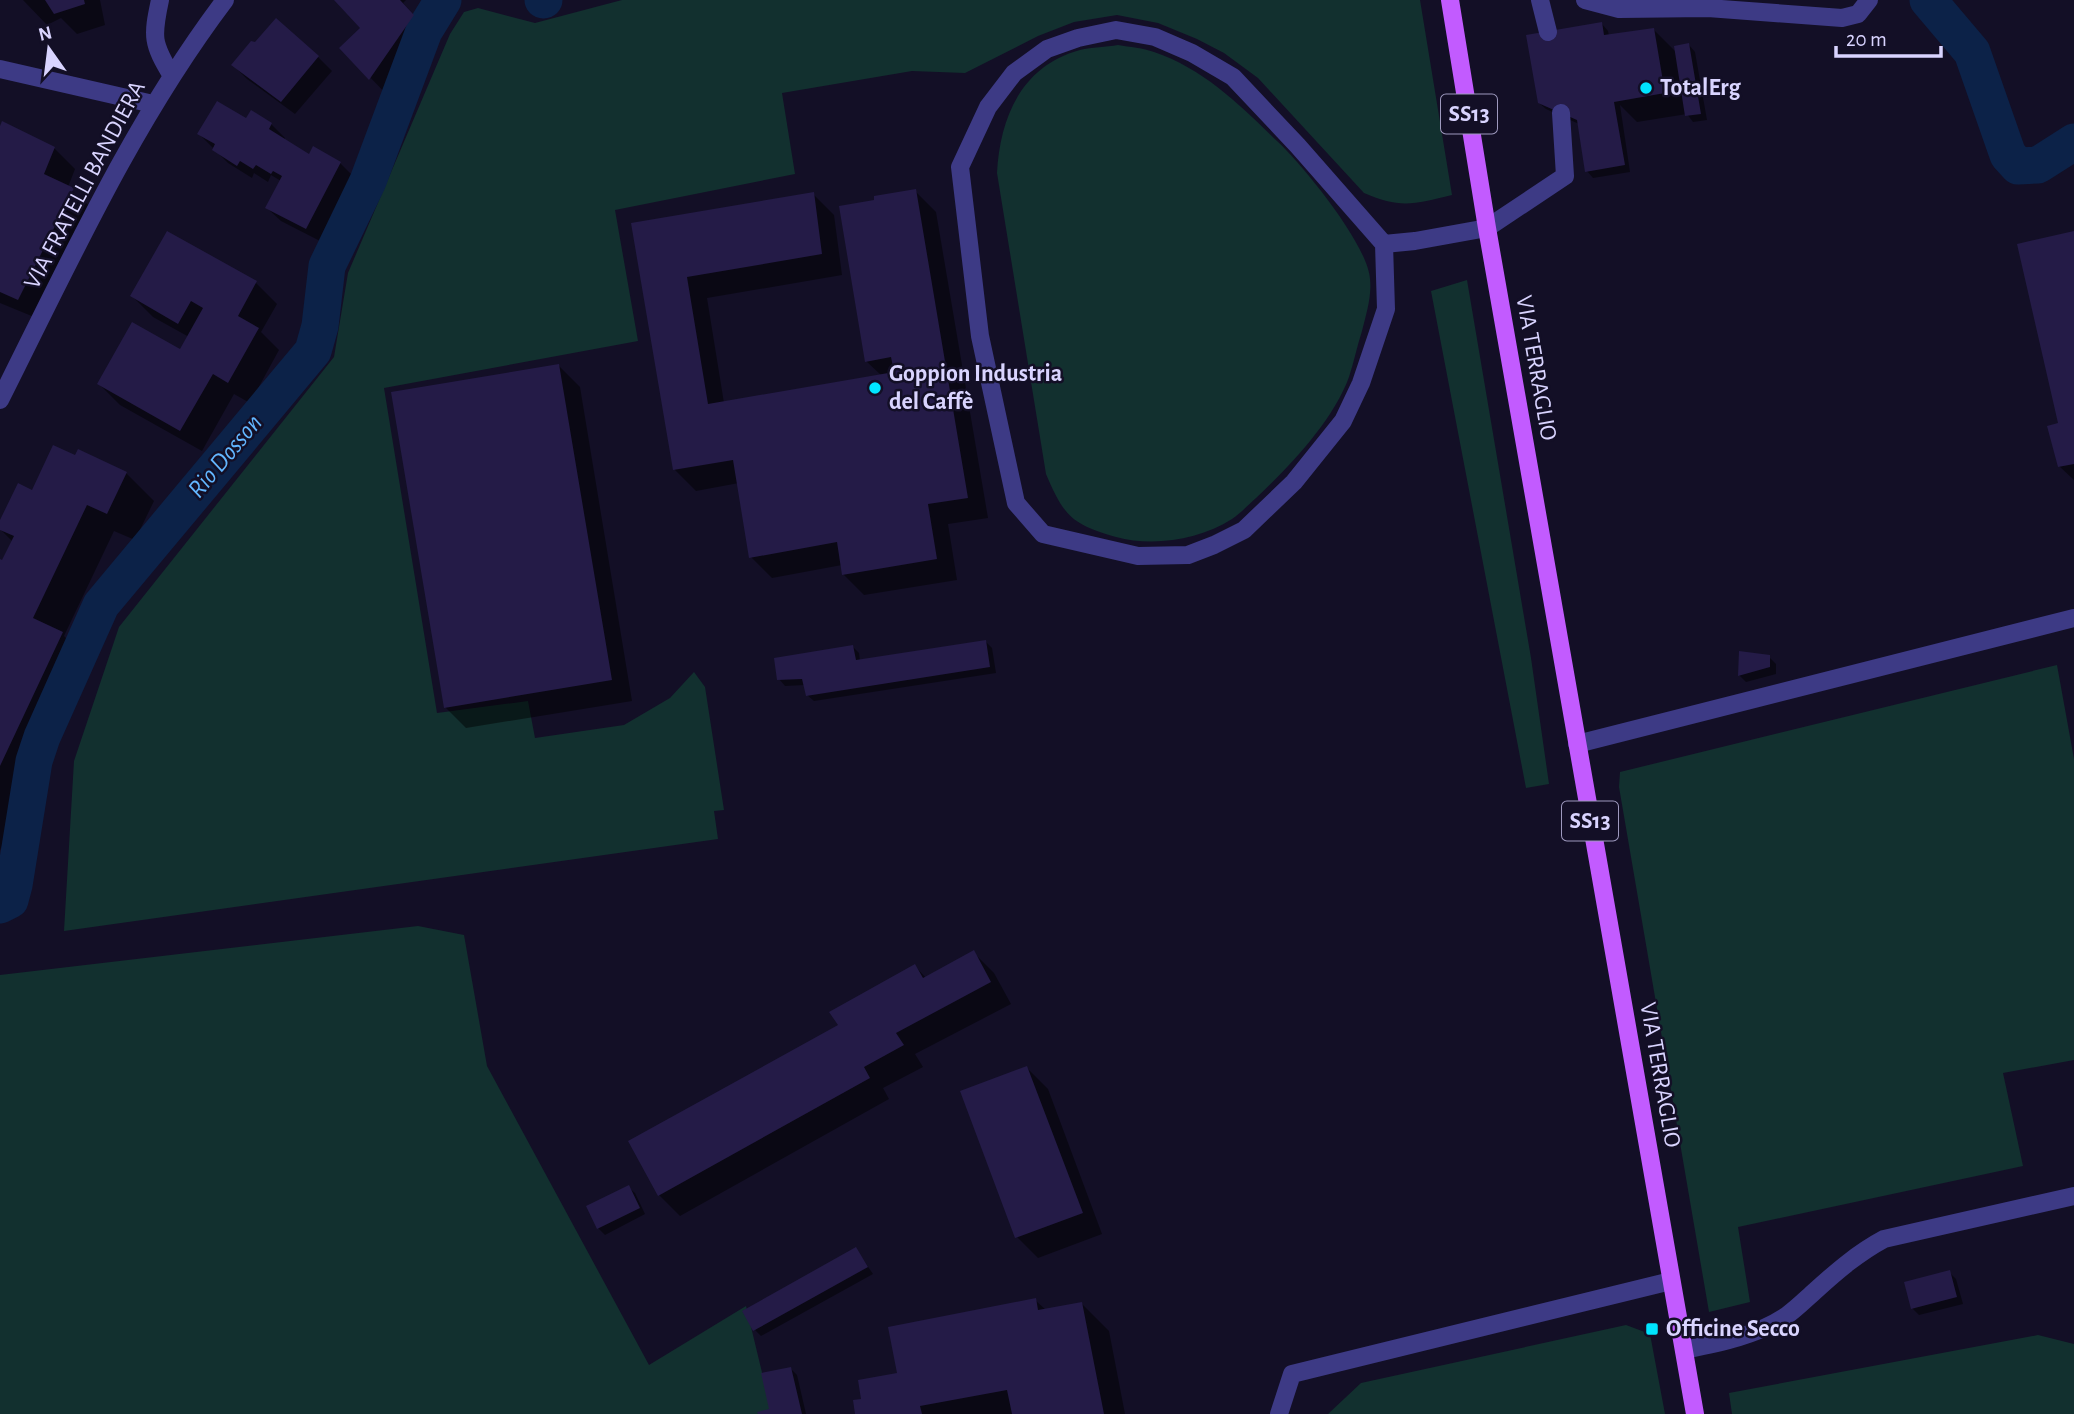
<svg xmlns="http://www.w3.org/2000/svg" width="2074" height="1414" viewBox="0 0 2074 1414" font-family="'Alegreya Sans',sans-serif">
	<rect width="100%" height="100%" fill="#130f26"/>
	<!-- green -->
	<path fill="#12302f" d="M622,0h798l32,195c-37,9 -52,14 -88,-2l-106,-115 -34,-25 -27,-14 -39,-16 -41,-8 -43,7 -36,14 -73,37 -53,-2 -130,22 13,81 -180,36 23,131 -254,47 53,325 91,-12 7,37 89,-13 46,-27 24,-26 11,15 19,123 -10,1 4,28 -654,92 10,-170 45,-134 215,-270 14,-84 102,-239 14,-22 14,-4 57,15z
		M1118,45c12,2 25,3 36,7 50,17 86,53 123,89 26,24 91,104 93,138 2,17 -4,36 -8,52 -5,15 -8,31 -13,46 -16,44 -59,89 -93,121 -7,6 -15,15 -24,21 -33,21 -79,28 -116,18 -45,-13 -52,-21 -70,-63l-49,-301c3,-55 24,-107 83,-123 12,-3 26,-3 38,-5z
		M1467,280l64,378 18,126 -23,4 -95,-497z
		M2057,665l17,94v301l-71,13 20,93 -285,61 12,75 -41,10 -90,-525 1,-15z
		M418,926l46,9 23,131 162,299 97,-59 26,108h-772v-439z
		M1626,1325l24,9 15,80h-337l33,-31z
		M2038,1335l36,9v70h-342l-3,-21z"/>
	<!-- shadow -->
	<path fill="#0007" d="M23,0h77l5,25 -28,9 -16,-16 -14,7z
		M336,0h70l-3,3 31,34 -43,62 -49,-51 21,-19z
		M1602,24l6,7 1,5 45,-6 23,23 12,-8 6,7 12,68 -14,2 -6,-8 -50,8 -17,-17 10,67 -37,6 -6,-7 -8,-47 -33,-15 -7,-6z
		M318,57l14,14 -37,43 -48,-35 -14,-14z
		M247,120l24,4 14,14 -1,3 26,15 30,7 14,14 -34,64 -39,-20 -14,-13 14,-27 -10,-6 -3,7 -14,-9 -2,5 -24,-15 -29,-29z
		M0,130l54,18 21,21 -7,18 26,23 -55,109 -39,-16z
		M915,191l21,21 52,306 -40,6 9,56 -93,15 -21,-21 -1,-9 -70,13 -21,-21 -12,-74 -43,8 -21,-21 -42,-245 180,-31 21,21 8,60 -135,23 17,105 158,-27 -16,-15 10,-160z
		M2074,233v247l-15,-14z
		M256,283l21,21 -16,28 18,18 -29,53 -16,-9 -32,57 -82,-46 -21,-21 82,-32 8,-15 -36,-20 -21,-21z
		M559,366l21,21 52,314 -166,27 -21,-21z
		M126,473l28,28 -19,39 -21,-9 -50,105 25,25 -89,189v-289l3,1 10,-20 -13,-13v-5l32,-32z
		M986,642l6,6 4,25 -182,28 -7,-6 -2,-10 -20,1 -6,-7 74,-32 6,6 1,8z
		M1769,657l7,7v10l-30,8 -7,-7z
		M973,952l21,21 17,31 -96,50 8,13 -40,21 6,11 -209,117 -21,-21 181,-169 75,-60 11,12z
		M1027,1068l21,21 54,145 -64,24 -21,-21z
		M628,1187l7,6 10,21 -40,21 -7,-7z
		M856,1249l17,25 -112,62 -6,-6z
		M1949,1272l7,7 7,25 -44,11 -7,-7z
		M1035,1300l11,10 35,-7 28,28 16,83h-268l6,-14 37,-26z
		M791,1369l6,6 9,39h-46l11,-4z"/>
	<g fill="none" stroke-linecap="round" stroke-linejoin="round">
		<!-- canal -->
		<path stroke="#0c2248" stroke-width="37" d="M543,0h1
			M1928,0l44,52 36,103 10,11 20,-1 36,-23
			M0,905l10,-5 4,-15 20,-124 8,-24 59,-132 212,-254 7,-25 7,-60 41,-85 56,-150 19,-31"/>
	</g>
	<!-- building -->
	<path fill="#241b47" d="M45,0h39l1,4 -31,10z
		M334,0h66l14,15 -45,65 -30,-32 21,-20z
		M276,18l43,38 -38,46 -50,-37 20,-24 4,1z
		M1602,22l2,13 50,-7 11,65 -51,9 11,63 -40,7 -8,-52 -39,-17 -12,-68z
		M1689,43l12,71 -16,2 -11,-70z
		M217,101l29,17 5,-8 21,13 -3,6 40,25 4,-8 28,16 -35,67 -41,-21 17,-32 -9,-5 -2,3 -15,-9 -3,4 -13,-8 -3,5 -25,-16 3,-6 -18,-10z
		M2,121l53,26 -11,27 30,14 -56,112 -18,-8v-166z
		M916,189l52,309 -40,6 9,55 -95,16 -5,-33 -88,16 -16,-98 -60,10 -42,-247 183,-31 8,62 -135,23 21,127 186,-32 -3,-15 -26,5 -26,-156 35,-6v-4z
		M167,231l90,50 -19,35 21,12 -31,55 -15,-9 -33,57 -83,-47 35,-62 48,27 23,-41 -12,-7 -13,23 -48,-28z
		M2074,231v233l-16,3 -11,-41 11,-3 -41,-179z
		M559,364l53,316 -168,28 -53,-316z
		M53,445l22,10 3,-6 49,23 -20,42 -20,-9 -54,113 30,14 -63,134v-207l2,1 12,-24 -14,-6v-10l18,-37 14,7z
		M986,640l4,27 -184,29 -4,-17 -25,1 -3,-22 79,-13 3,15z
		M1739,651l31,4v12l-32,9z
		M974,950l17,32 -95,51 8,12 -40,22 6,11 -212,118 -30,-55 210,-116 -9,-13 86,-48 8,14z
		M1027,1066l56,147 -68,25 -55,-147z
		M629,1185l11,23 -43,21 -11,-23z
		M856,1247l12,20 -115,64 -11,-20z
		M1950,1270l7,27 -46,12 -7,-27z
		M1036,1298l2,12 44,-8 22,112h-92l-5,-24 -87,16 2,8h-67l-2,-14 8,-1 -3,-19 39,-7 -9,-46z
		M791,1367l11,47h-44l-1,-2 12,-3 -8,-36z"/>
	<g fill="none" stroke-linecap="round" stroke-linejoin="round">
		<!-- service -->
		<path stroke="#3d3a85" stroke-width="18" d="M1540,0l8,32
			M1585,0l34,9 89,-1 134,10 16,-4 11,-14
			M1116,30l39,7 37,16 41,24 65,69 86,98 2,65 -25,74 -18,38 -49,61 -50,48 -30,15 -26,10 -50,1 -95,-22 -27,-31 -36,-167 -20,-169 28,-60 26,-34 33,-24 31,-11z
			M1384,244l31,-3 72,-13 78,-52 -4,-63
			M1684,1350c35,-7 72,-14 102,-34 10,-7 20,-17 29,-25 22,-20 43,-38 69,-52l190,-43
			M1279,1414l13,-40 379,-93"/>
		<!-- minor -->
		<path stroke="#3d3a85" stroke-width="18" d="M160,0c-8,37 -8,43 12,76
			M0,69l153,35
			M0,400c69,-137 132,-277 225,-400
			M1577,744l497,-126"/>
		<!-- primary -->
		<path stroke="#c25bff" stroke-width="18" d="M1450,0l37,228 208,1186"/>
	</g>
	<!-- markers -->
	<g fill="#00e5ff" stroke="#130f26" stroke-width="2.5">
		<circle cx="1646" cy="88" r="7"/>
		<circle cx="875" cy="388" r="7"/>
		<rect x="1645" y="1322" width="14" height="14" rx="3.5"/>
	</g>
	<g text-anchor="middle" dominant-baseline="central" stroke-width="5" stroke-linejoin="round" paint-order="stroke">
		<!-- shield labels -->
		<g fill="#130f26" stroke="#9e99be" stroke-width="2">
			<rect x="1441" y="94.5" width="56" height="39" rx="5"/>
			<rect x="1562" y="801.5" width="56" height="39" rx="5"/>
		</g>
		<g font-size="23" font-weight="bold" fill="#d9d4ff">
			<text x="1469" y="114">SS13</text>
			<text x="1590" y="821">SS13</text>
		</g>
		<!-- poi labels -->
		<g font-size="24" font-weight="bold" fill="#d9d4ff" stroke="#130f26" text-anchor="start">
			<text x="1660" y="88">TotalErg</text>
			<text x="889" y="374">Goppion Industria<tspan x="889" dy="28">del Caffè</tspan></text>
			<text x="1666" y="1329">Officine Secco</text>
		</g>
		<!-- street labels -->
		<g font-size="24" fill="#d9d4ff" stroke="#130f26">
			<text transform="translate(85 185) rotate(-62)">VIA FRATELLI BANDIERA</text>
			<text transform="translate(1536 368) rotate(80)">VIA TERRAGLIO</text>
			<text transform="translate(1660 1075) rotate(80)">VIA TERRAGLIO</text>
		</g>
		<!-- water labels -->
		<g font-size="26" font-style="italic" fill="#62b6ff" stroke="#130f26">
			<text transform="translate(225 456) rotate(-50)">Rio Dosson</text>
		</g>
	</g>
	<!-- north arrow -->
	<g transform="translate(49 49) rotate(346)" stroke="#130f26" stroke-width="5" paint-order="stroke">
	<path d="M0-5L12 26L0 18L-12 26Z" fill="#d9d4ff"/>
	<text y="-10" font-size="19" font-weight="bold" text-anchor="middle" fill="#d9d4ff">N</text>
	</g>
	<!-- scale -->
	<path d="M1836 46v10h105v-10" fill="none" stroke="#d9d4ff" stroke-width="3.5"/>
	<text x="1846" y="46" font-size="21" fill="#d9d4ff" stroke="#130f26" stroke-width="5" paint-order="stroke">20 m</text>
</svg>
